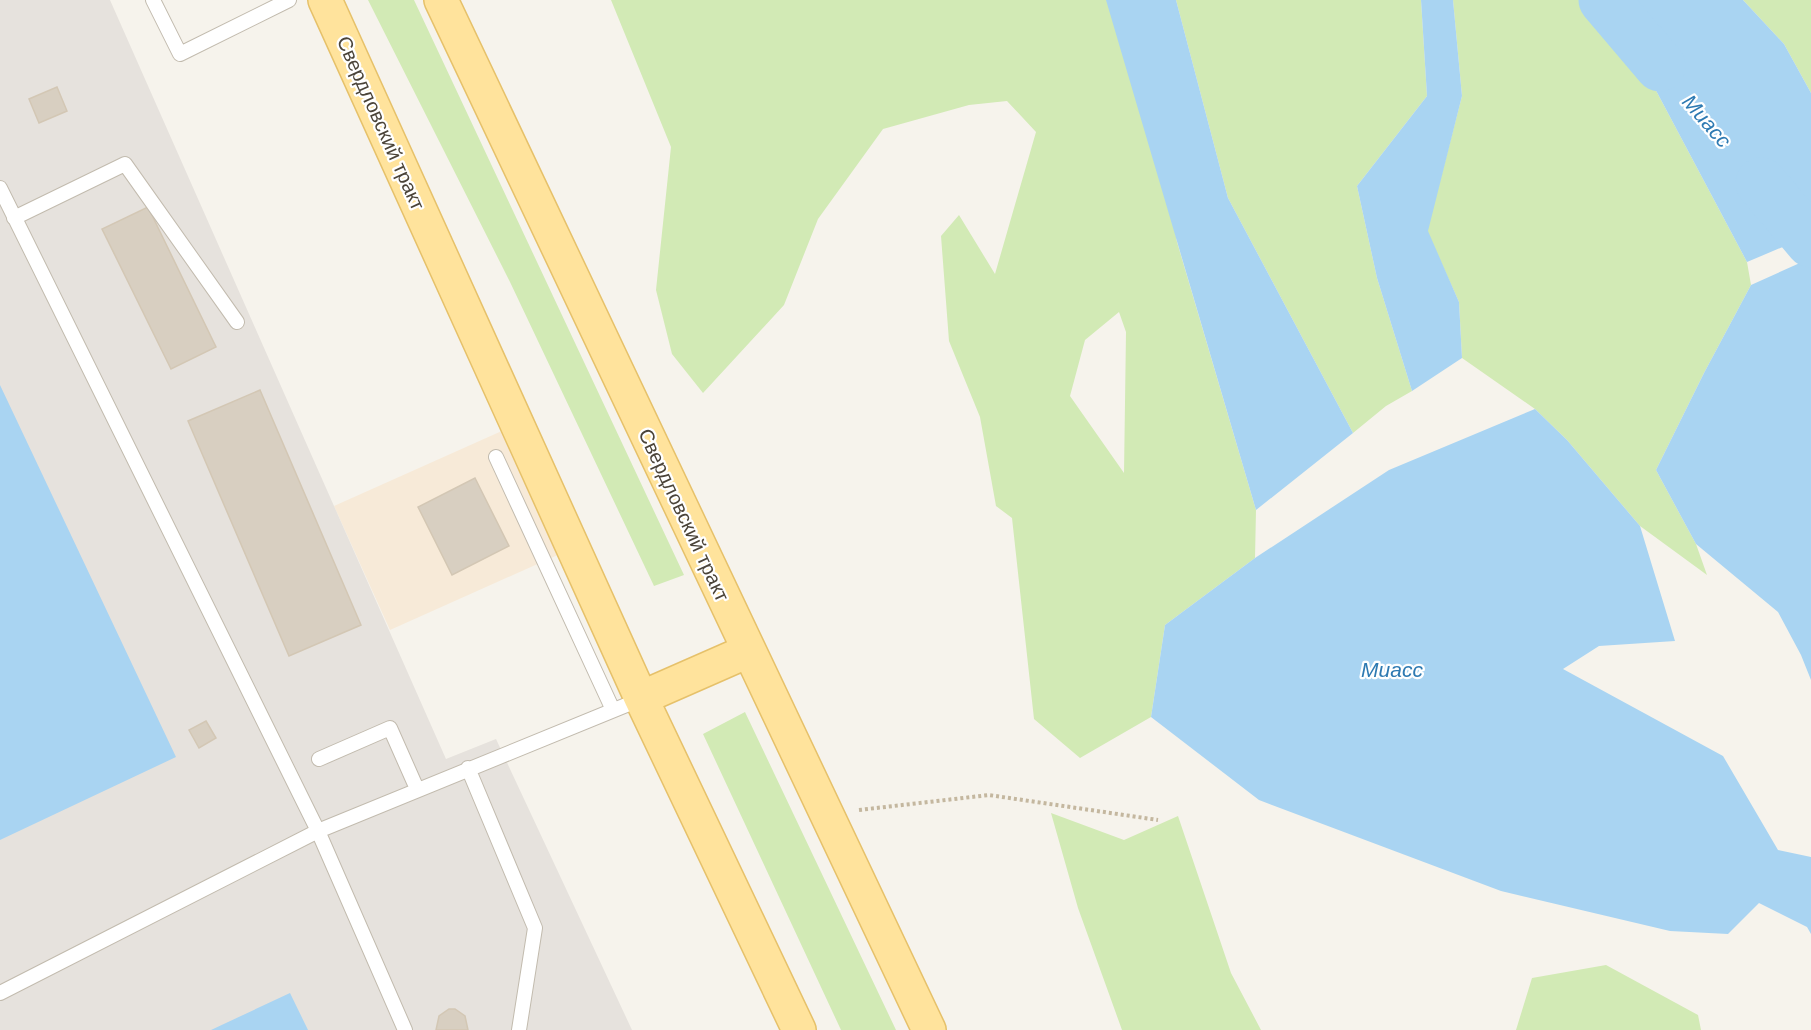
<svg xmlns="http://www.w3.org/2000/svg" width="1811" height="1030" viewBox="0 0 1811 1030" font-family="Arial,sans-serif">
	<rect width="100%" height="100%" fill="#f6f3ec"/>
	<!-- commercial -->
	<path fill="#f7ead8" d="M504,430l56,124 -170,76 -56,-124z"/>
	<!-- industrial -->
	<path fill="#e6e2dd" d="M0,0h110l336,759 50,-20 136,291h-632z"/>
	<!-- green -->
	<path fill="#d2eab5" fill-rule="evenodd" d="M368,0h46l270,575 -30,11 -144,-304z
		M611,0h520l46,242 79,268 -1,48 -90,67 -14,92 -71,41 -46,-39 -22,-201 -16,-12 -16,-89 -31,-76 -8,-105 18,-21 36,59 41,-142 -29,-31 -38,4 -86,24 -65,90 -34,86 -81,88 -31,-39 -16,-64 15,-143zM1119,312l7,20 -2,141 -54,-77 15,-56z
		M1176,0h245l6,96 -70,90 20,92 35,113 -26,15 -33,27 -125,-235z
		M1453,0h155l139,262 4,23 -47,88 -48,97 40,74 11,31 -67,-49 -73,-86 -32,-31 -73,-51 -3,-56 -32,-71 35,-135z
		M1743,0h68v93l-27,-49z
		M745,712l151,318h-55l-138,-296z
		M1051,813l73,27 54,-24 53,157 30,57h-139l-44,-122z
		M1606,965l92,50 3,15h-185l16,-52z"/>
	<!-- water -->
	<path fill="#a9d4f2" d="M1106,0h70l52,198 125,235 -97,77z
		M1421,0h32l9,96 -34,135 31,71 3,56 -50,33 -35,-113 -20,-92 70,-90z
		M1608,0h135l41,44 27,49v142l-64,27z
		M1811,258v422l-10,-25 -23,-43 -82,-68 -40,-74 48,-97 47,-88z
		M0,385l176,372 -176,83z
		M1535,409l32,31 73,86 35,115 -76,5 -36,23 160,87 55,94 33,7v77l-4,-7 -48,-24 -31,31 -58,-3 -169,-40 -242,-91 -108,-83 14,-92 90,-67 134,-88z
		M290,993l18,37h-97z"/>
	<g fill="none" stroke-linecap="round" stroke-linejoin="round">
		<!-- river -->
		<path stroke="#a9d4f2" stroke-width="51" d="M1604,0l56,66
			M1761,183l50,59"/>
	</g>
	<!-- building -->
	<path fill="#d8cfc1" stroke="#d3c7b4" stroke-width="1.5" d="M57,87l10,24 -28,12 -10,-24z
		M148,207l68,140 -45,22 -69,-140z
		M260,390l101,235 -72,31 -101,-235z
		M475,478l34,68 -57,29 -34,-68z
		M206,721l10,17 -17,10 -10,-18z
		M449,1009h6l10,7 3,14h-32l3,-14z"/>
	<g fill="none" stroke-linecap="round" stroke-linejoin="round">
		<!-- service casing -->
		<g stroke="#c2bbae" stroke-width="16">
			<path id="service" d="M153,0l27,54 109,-54
				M0,188l318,643 87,199
				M14,218l111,-54 112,158
				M496,457l117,253
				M319,759l71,-31 27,61
				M468,768l67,160 -16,102
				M0,993l318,-162 323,-132"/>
		</g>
		<!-- primary casing -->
		<g stroke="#e6c16a" stroke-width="36">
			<path id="primary" d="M325,0l316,698 158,332
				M441,0l488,1030
				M641,698l107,-47"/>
		</g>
		<!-- path -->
		<path stroke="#c4b79f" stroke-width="4" stroke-dasharray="3 3" stroke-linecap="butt" d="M859,810l130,-15 169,25"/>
		<!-- service -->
		<use href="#service" stroke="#fff" stroke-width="14"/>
		<!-- primary -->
		<use href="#primary" stroke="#ffe39c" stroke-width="33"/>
	</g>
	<g text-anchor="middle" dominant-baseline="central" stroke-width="4.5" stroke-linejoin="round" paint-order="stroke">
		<!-- street labels -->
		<g font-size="20" fill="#4b4439" stroke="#fff">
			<text transform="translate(381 123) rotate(66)">Свердловский тракт</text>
			<text transform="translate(684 515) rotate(65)">Свердловский тракт</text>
		</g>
		<!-- water labels -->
		<g font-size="21" font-style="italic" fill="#2e7ab2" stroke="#fff">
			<text transform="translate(1707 121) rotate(49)">Миасс</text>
			<text x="1392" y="669">Миасс</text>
		</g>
	</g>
</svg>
